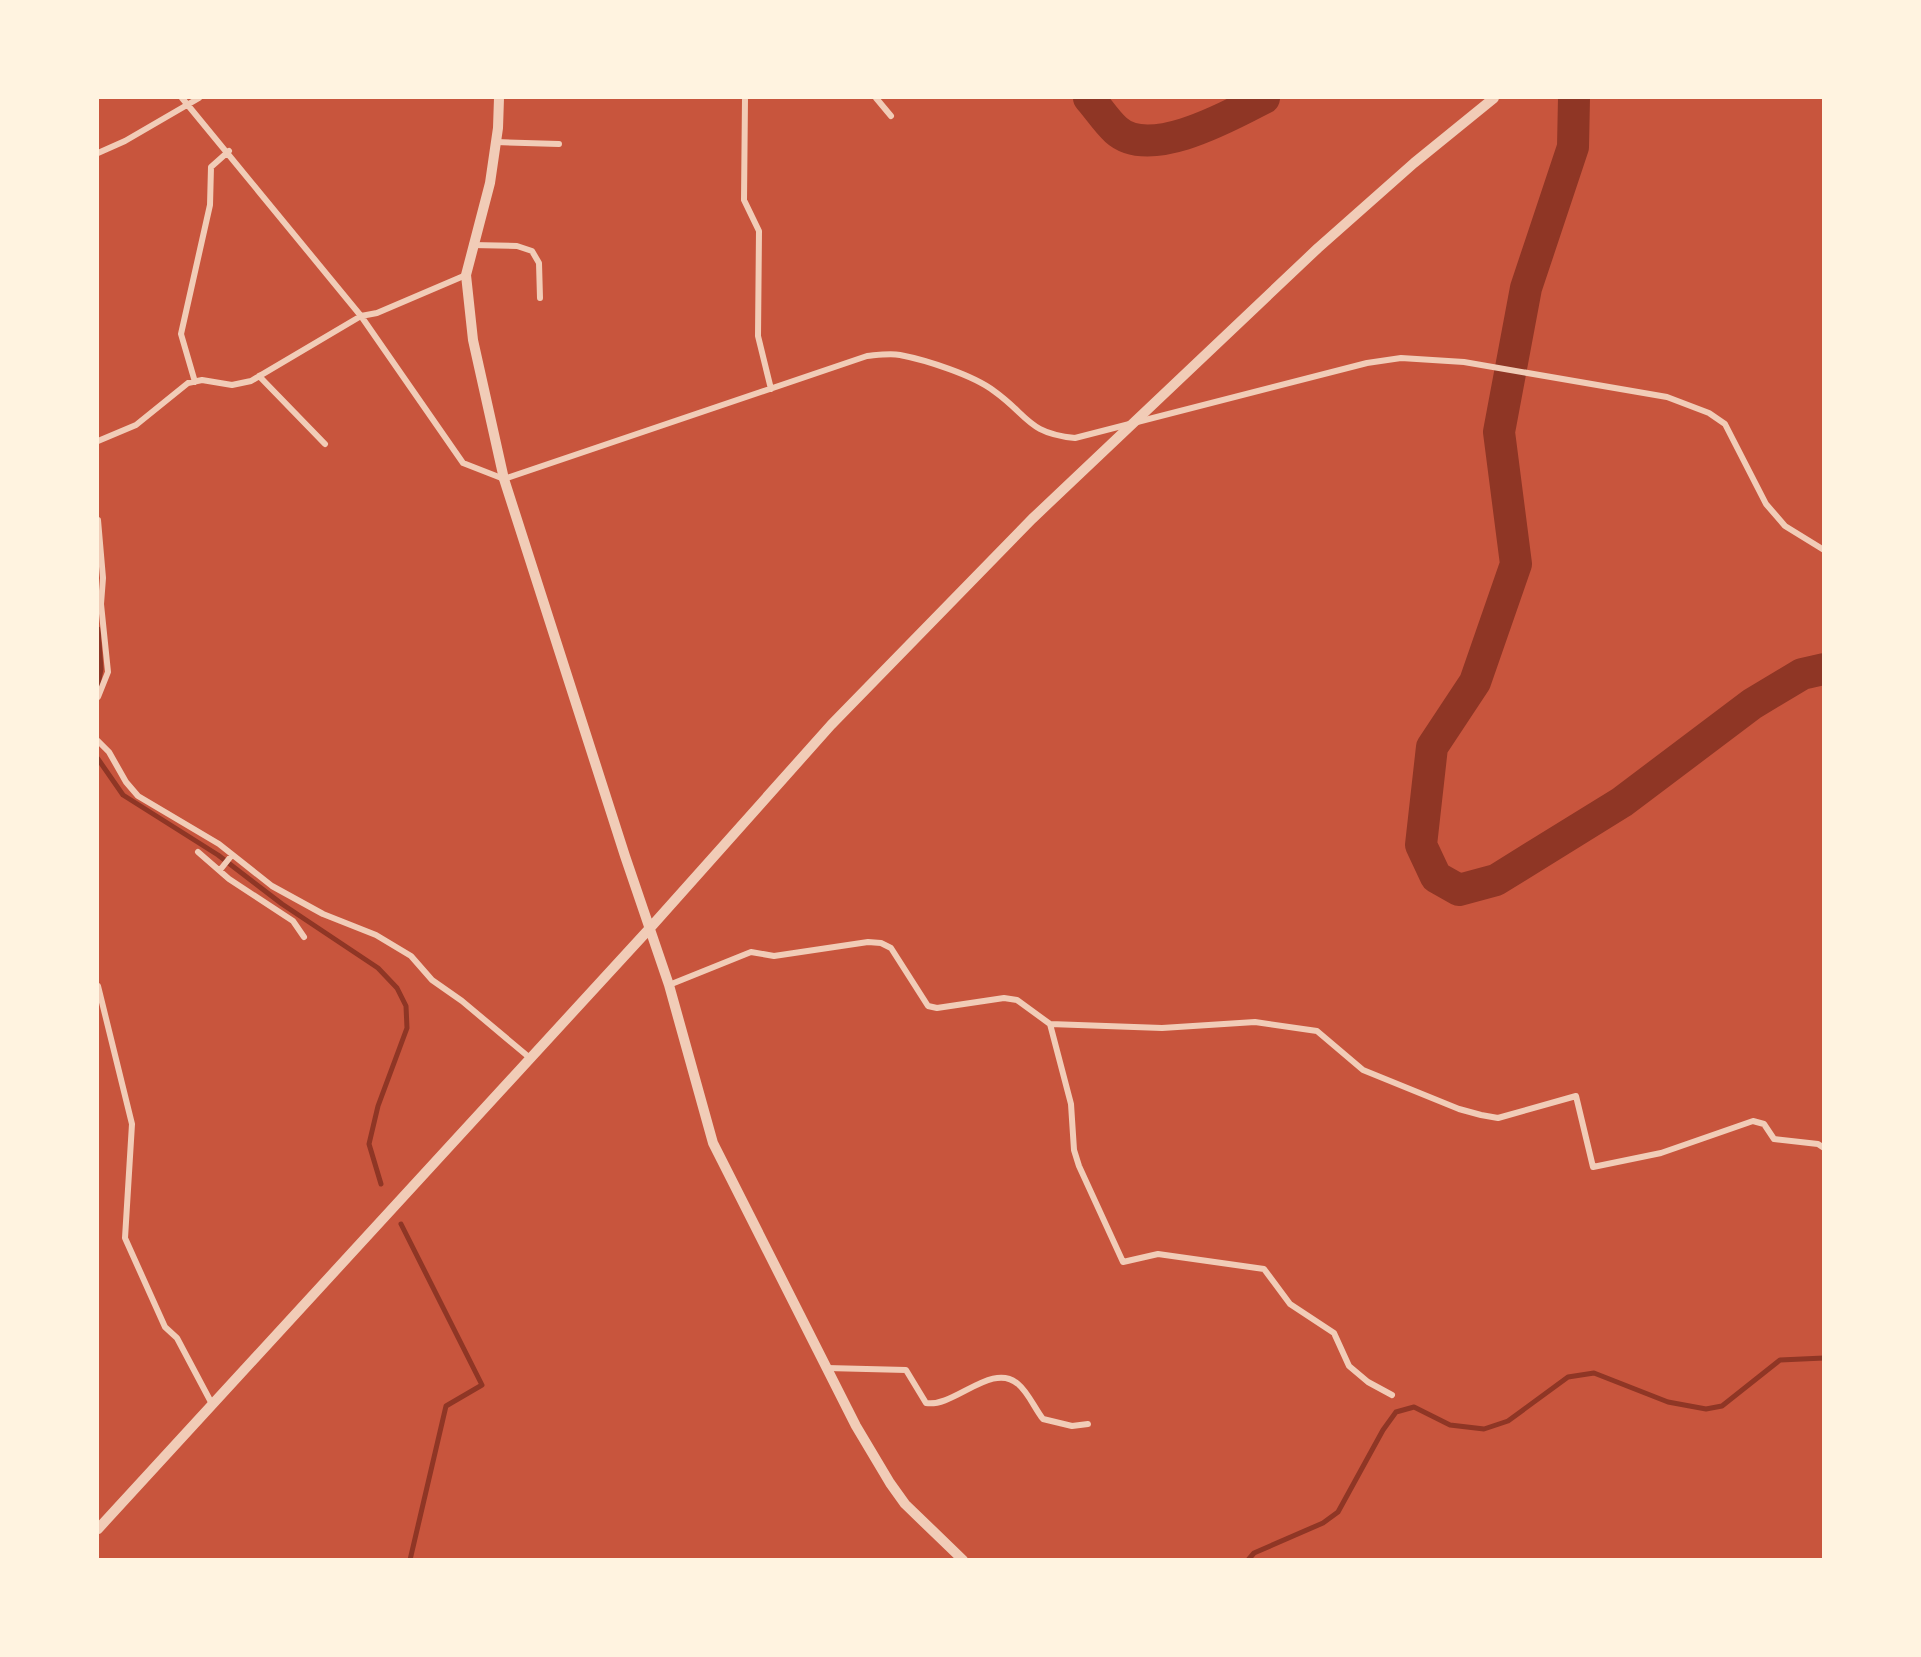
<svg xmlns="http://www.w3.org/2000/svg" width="1921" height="1657" viewBox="0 0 1921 1657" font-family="'Open Sans',sans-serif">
	<rect width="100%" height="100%" fill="#c8553d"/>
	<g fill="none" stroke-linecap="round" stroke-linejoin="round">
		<!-- stream -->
		<path stroke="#8f3625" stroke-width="5" d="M98,629l3,40 -3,16
			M98,759l25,36 95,60 64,49 96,64 19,20 9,18 1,22 -29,78 -9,38 12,40
			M401,1224l81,161 -36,21 -36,154
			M1248,1560l6,-7 69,-30 15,-11 45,-82 13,-18 18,-5 36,18 34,4 24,-8 60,-44 26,-4 74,29 38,7 16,-3 58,-46 44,-2"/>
		<!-- river -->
		<path stroke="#8f3625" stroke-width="32" d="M1089,98c9,10 17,23 27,32 34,31 115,-15 148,-32
			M1574,98l-1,49 -47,141 -27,144 17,132 -41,118 -43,65 -11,98 15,32 23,13 37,-10 126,-78 130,-98 50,-30 22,-5"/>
		<!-- minor -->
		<path stroke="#f1ccb7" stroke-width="6" d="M182,98l179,218 102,147 41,16 363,-123c11,-1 23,-3 33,-1 26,5 73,20 94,36 35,25 33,42 81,47l292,-75 34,-5 63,4 203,35 42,16 16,11 41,80 19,22 39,24
			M745,98l-1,102 15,31 -1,105 13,53
			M876,98l15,18
			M496,142l63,2
			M98,153l27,-12 74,-43
			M472,245l45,1 15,5 7,12 1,35
			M259,376l66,68
			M195,382l-14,-48 29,-129 1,-38 18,-16
			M98,441l38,-16 52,-42 14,-3 30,5 19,-4 110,-65 16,-3 89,-38
			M98,520l5,58 -2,26 7,68 -10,25
			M98,741l11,11 17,30 12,14 81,48 53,42 51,28 53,21 35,21 21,24 30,21 68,57
			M198,852l31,27 64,42 11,16
			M220,870l12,-15
			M669,985l82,-33 23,4 94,-14 13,1 10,5 37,58 9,2 67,-10 13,2 33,24 112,4 93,-6 62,9 46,39 96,39 22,6 17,3 78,-22 17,71 68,-14 92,-32 11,3 10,15 44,5 6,4
			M98,986l34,138 -7,114 40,89 12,11 35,66
			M1050,1024l21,80 3,46 5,16 44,96 35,-8 106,15 26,35 44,29 15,33 19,16 24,13
			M827,1368l79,2 20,33c28,5 66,-42 92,-19 10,8 17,25 25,35l29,7 16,-2"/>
		<!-- tertiary -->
		<path stroke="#f1ccb7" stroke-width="10" d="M499,98l-1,30 -8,55 -24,92 7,65 31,139 121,377 44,129 44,158 143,283 34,57 15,21 58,56
			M98,1529l552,-601 181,-203 201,-206 286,-271 96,-85 80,-65"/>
	</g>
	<!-- border -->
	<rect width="1921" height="1657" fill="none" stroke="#fff3e0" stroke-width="198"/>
</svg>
